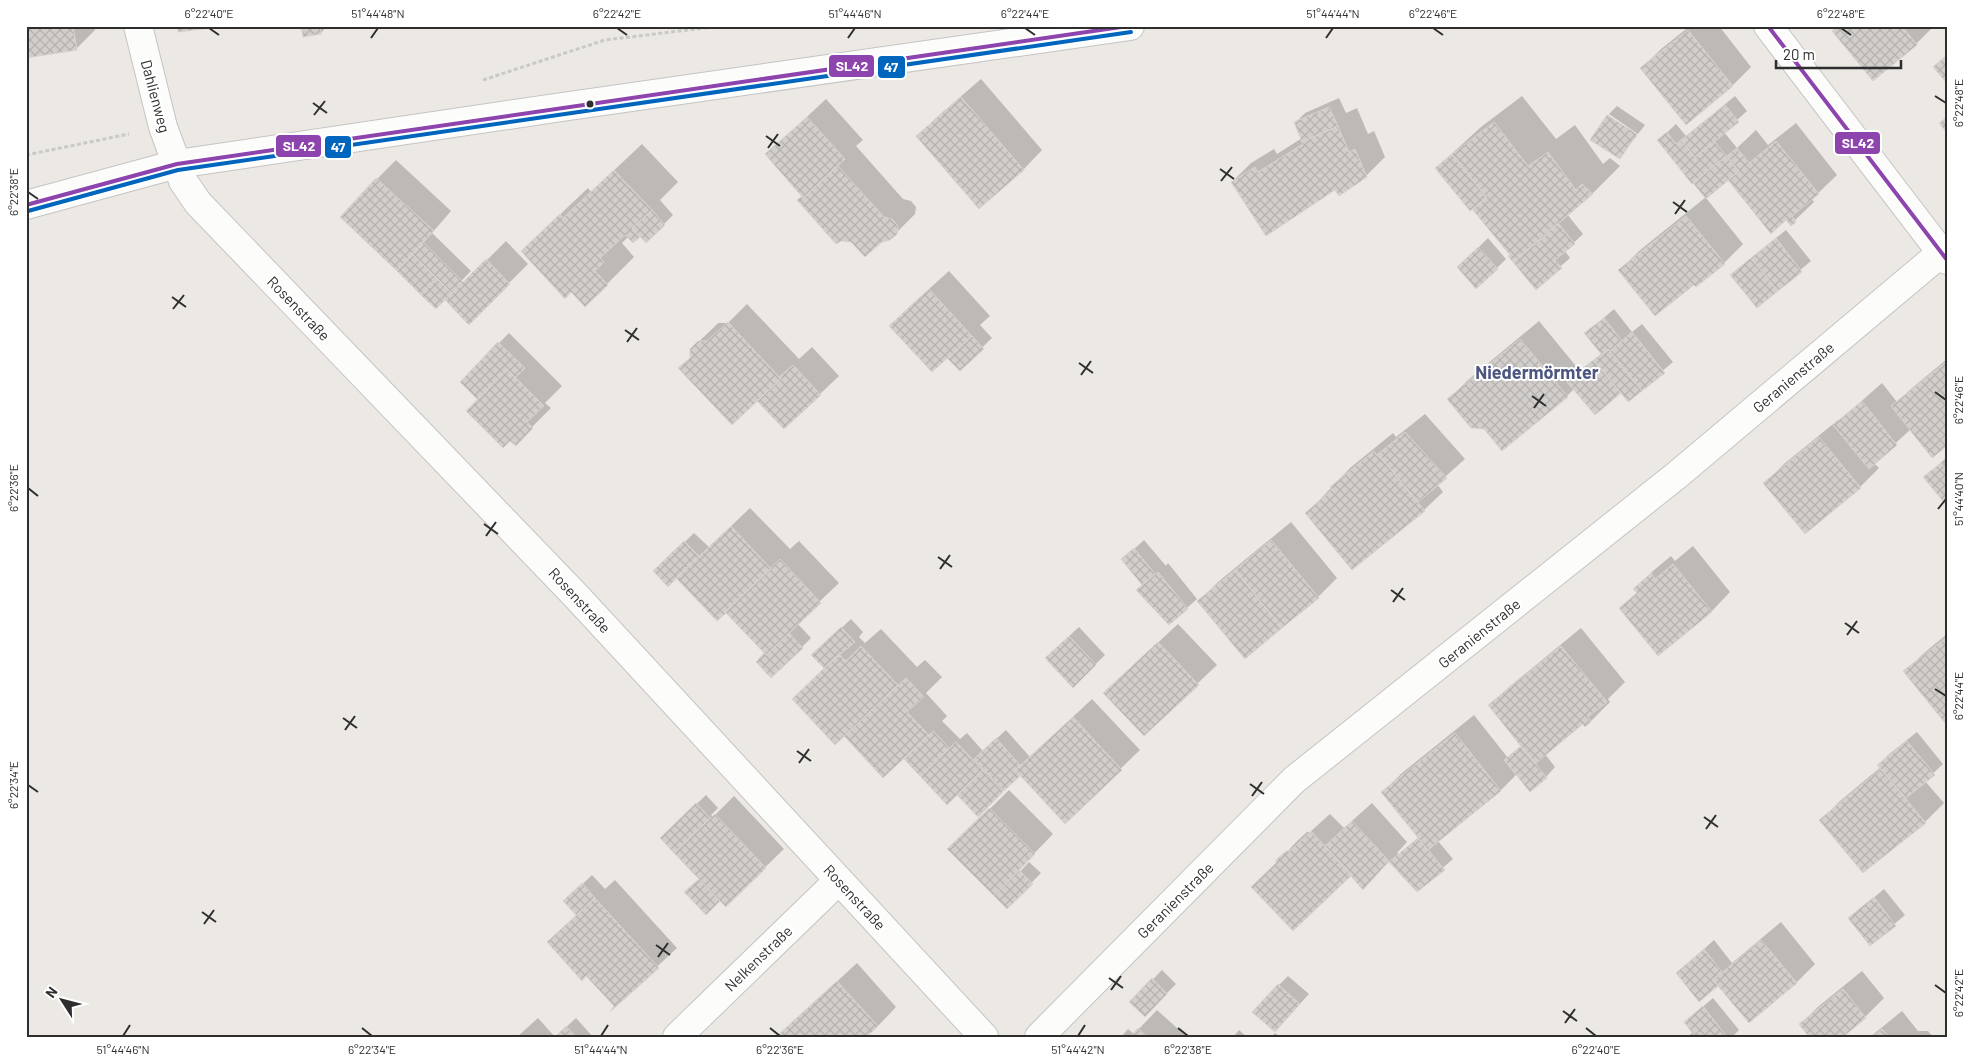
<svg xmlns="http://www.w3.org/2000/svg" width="1973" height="1063" viewBox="0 0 1973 1063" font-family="Barlow,sans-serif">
	<defs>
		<pattern id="building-cross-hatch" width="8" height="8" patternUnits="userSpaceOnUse" patternTransform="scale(1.25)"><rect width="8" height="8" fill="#d1cecb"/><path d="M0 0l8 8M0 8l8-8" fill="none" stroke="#b4b1af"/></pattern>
	</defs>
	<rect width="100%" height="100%" fill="#ece8e4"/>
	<!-- shadow -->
	<path fill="#0003" d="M26,26h68l1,4 -19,19z
		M302,26h25l-6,7 -17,2z
		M1690,26h29l32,41 -18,18 -91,-17 19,-19z
		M1839,26h95l-18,18 -43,36z
		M981,79l61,71 -18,19 -45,38 -61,-71 19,-19z
		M1522,96l34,43 19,-14 28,39 7,-6 10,8 -27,27 -26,21 16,20 -18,17 5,7 -34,30 -63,-81 -37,-39 45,-41z
		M1735,96l12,15 -23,21 13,16 19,-18 12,15 28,-22 41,52 -25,24 2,3 -23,22 -4,-5 -58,-39 -23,18 37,46 -19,19 -104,7 19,-19 67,-54 -47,-57 17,-16 10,12z
		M1339,98l7,15 11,-5 11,26 6,-3 11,26 -19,19 -30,13 -104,-7 19,-19 23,-14 3,5 25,-16 -7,-15 10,-10z
		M826,99l37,41 -7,6 47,53 8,2 5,6 -1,7 -19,19 -44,7 -53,-40 4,-4 -36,-42z
		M1617,106l28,19 -7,9 -29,-20z
		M1608,115l29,21 -18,21 -27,-17z
		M642,144l36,38 -18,18 13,15 -9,9 -24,11 -7,7 -5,-5 -6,6 12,14 -27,27 -57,-60 38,-36 3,4z
		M396,160l55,51 -19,22 39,38 -35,36 -59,-128z
		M1786,230l25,31 -54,45 -16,-40z
		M1488,238l18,21 -9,9 -29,-10z
		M506,241l22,23 -59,59 -22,-23z
		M949,271l41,45 -10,9 12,13 -32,31 -51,-62z
		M747,304l52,55 13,-12 27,29 -19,18 -63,6 -65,-43 -1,-8 20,-19 7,-7h10z
		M1614,309l18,23 10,-8 31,38 -45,38 -7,-8 -47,-3 -7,7 -82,32 -36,-29 19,-19 71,-59 41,50 22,-18 -16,-20z
		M509,333l53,53 -17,17 6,5 -36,36 -10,-71 -2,-2 -42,11z
		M1947,359v85l-36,-15 -37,34 5,5 -19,19 -95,-4 19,-19 54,-44 1,1 43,-38 15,19 15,-14z
		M1425,414l40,45 -28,25 6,8 -19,18 -117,3 43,-45 43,-35 3,4z
		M1947,457v47l-22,-27z
		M750,508l40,41 9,-8 40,42 -42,40 14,15 -9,9 -45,15 9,-9 -40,-42 -49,-34 -22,-6 39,-38 15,14z
		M1291,522l46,56 -19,19 -119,4 19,-19z
		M1144,540l22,26 2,-3 29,36 -28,25 -26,-39 -21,-25z
		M1693,546l37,46 -18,19 -54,44 -37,-47 16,-16 -2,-3 19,-19 17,-14 4,5z
		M851,619l12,13 -4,5 6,6 16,-14 36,38 8,-7 17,17 -16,16 21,23 -5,5 18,18 7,-6 16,18 23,-21 24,27 62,-58 48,51 -75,72 -45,-48 -42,41 -21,-22 -10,10 -41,-44 8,-8 -2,-1 -29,26 -57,-108 -13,-13z
		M1178,624l39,41 -73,69 -20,-60z
		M1079,627l26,28 -32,31 -17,-38z
		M1581,628l44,54 -17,17 2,3 -19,19 -6,4 -1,-2 -39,31 10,13 -9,10 -29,-3 -16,16 -63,51 15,18 -36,31 -27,-29 -27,27 -13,-14 -72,-12 19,-21 10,-9h3l20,-18 14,14 28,-25 35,39 -10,11 2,1 20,-17 -36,-45 19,-19 72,-58 34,43 14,-13 -32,-40 19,-18z
		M1947,634v86l-42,-49 19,-18z
		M1917,732l26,32 -18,17 19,22 -19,19 -104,-2 19,-19 41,-34 -2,-2 9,-10z
		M1009,790l44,44 -37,38 2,2 11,-12 12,11 -34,35 -58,-59z
		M706,795l12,13 -7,7 2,2 21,-21 50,53 -58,56 -6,-6 -14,14 -20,-21 14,-14 -39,-40z
		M592,875l13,14 10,-9 62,68 -62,58 -38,-91 -12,-14z
		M1884,889l21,26 -34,29 -21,-26z
		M1781,922l34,42 -19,19 -78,2 -19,15 -22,-27 37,-33 18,23z
		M857,963l39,44 -18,19 -13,11 -86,-2z
		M1162,970l14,14 -31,31 -14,-13z
		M1862,971l22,27 -19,19 -24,20 -41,-13 19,-18z
		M1288,976l21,18 -25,27 -5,-36z
		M1713,998l26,32 -5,5 1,2h-48l6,-5 -8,-10z
		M1157,1010l30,27h-66l7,-8 6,5z
		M1902,1011l16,20h10l5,6h-63z
		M538,1018l17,19h-38z
		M576,1018l17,19h-37l6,-6z
		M1239,1030l8,7h-14z
		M1275,1033l6,4h-10z"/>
	<!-- building -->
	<path fill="url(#building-cross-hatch)" stroke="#d7d4d0" d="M26,26h47l4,24 -51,8z
		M178,26h49l-49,6z
		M301,26h19l1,8 -18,3z
		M1838,26h64l15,19 -44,36 -41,-50z
		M1688,30l45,56 -47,39 -46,-57z
		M1947,55v26l-1,1 -13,-15z
		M961,97l63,73 -45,39 -63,-73z
		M1725,105l14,17 -44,35 -14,-17z
		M1329,107l9,19 -36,16 -8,-20z
		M1607,115l30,19 -17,25 -30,-19z
		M807,117l38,42 -42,39 -38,-44z
		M1947,117v16l-8,-10z
		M1494,122l34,44 20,-14 28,38 6,-6 11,10 -80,68 -5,-6 2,-1 -38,-46 15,-11 -35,-44z
		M1338,126l11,26 6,-3 12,28 -28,19 -4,-6 -69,46 -35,-54 24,-15 3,5 45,-28 -1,-2z
		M1667,132l9,12 5,-4 14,17 20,-15 11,14 -34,28 -35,-44z
		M1776,141l43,53 -27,22 4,6 -5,4 -5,-6 -15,14 -43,-54 11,-9 -12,-15 10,-8 12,15z
		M1452,154l35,44 -17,13 -35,-43z
		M1726,156l13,15 -33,28 -13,-16z
		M838,166l46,51 8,2 6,7 -1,8 -7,6 -8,2 -17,15 -14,-15 -10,-1 -5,3 -39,-44 5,-4 1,2z
		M614,170l38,40 -20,18 8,9 -7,6 -8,-8 -25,23 4,4 -9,9 13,14 -23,22 -14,-15 -6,7 -44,-48 39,-37 3,4z
		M376,178l58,53 -37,40 -57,-54z
		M652,210l13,15 -19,18 -14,-15z
		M1686,216l39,48 -29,23 -2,-2 -39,31 -37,-46z
		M1558,223l17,21 -20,16 7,8 -26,22 -23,-28 35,-28 -1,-2z
		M1776,238l26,34 -24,19 -27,-33z
		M423,242l40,40 -11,11 -40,-39z
		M1478,247l20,22 -22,20 -19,-22z
		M412,254l25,24 -16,17 -24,-24z
		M1751,258l27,33 -21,17 -27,-33z
		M486,259l24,25 -41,41 -24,-25z
		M437,278l15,15 -16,16 -15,-14z
		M929,289l43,47 -40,36 -43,-46z
		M1604,318l18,23 -12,10 -2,-2 -6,6 -18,-22z
		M728,322l53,57 -49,46 -54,-57 12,-10v-9l8,-8h9z
		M1632,332l33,41 -23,18 -32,-40z
		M972,336l12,13 -24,22 -13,-13z
		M1520,339l48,58 -66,54 -18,-22 -13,-1 -24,-29z
		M498,342l27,26 -10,10 -8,-9 -30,30 -17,-17z
		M1608,349l34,42 -14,11 -34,-42z
		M1593,360l28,33 -26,22 -28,-33z
		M1947,361v85l-15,12 -41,-52z
		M793,365l28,30 -37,34 -27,-28 24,-22 -2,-2z
		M507,369l37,37 -17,16 6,6 -17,18 -6,-5 -7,7 -37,-37z
		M1862,401l35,44 -28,24 -36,-44z
		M1405,432l42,46 -29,24 -40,-48z
		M1819,437l42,51 -56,46 -42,-51z
		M1374,451l2,4 2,-1 47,57 -73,59 -47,-57 27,-23 -2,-3z
		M1941,463l6,7v36l-24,-29z
		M731,526l40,43 -46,43 1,1 -9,8 -41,-43z
		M1271,540l48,58 -37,30 -47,-58z
		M684,541l15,15 -31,31 -15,-16z
		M1134,548l21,26 -13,11 -21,-26z
		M780,559l41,44 -55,52 -41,-43z
		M1673,564l39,48 -54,44 -39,-48 18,-15 -4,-4 18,-16 4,6z
		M1235,570l47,58 -37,31 -48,-58z
		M1158,572l30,37 -19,16 -33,-35z
		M841,627l14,15 -31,26 -13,-13z
		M789,633l14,15 -32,30 -15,-16 8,-9 2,2z
		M1069,636l27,29 -23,23 -28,-30z
		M1947,637v84l-2,2 -42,-52z
		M1158,642l41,43 -55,51 -41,-43z
		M861,646l37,39 -63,60 -43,-46 47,-45 7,7z
		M1561,646l46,56 -19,15 3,5 -6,5 -2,-3 -48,40 -47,-59z
		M906,678l18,19 -17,15 22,23 -46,43 -39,-42z
		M1073,717l49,53 -57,54 -50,-54z
		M933,731l16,17 -29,28 -16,-17z
		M1455,733l46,58 -73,59 -47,-58z
		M996,738l24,27 -5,5 5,6 -16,15 -30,-32z
		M1907,741l28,34 -29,23 -29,-33z
		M956,742l27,28 -36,35 -27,-29z
		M1521,746l26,32 -17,14 -26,-32z
		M1881,769l45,54 -63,50 -44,-53z
		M983,770l20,22 -25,25 -21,-22z
		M696,803l14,15 -36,35 -14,-15z
		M989,808l46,46 -41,42 -47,-47z
		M715,814l51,54 -40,39 -52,-54z
		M1352,821l37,40 -26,29 -38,-44z
		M1311,831l41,44 -59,56 -42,-44 25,-24v-3l10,-9h4z
		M1418,838l27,32 -28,22 -28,-30z
		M1019,870l14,14 -26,25 -13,-13z
		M699,879l21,22 -14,14 -22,-23z
		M582,883l13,15 -19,17 -13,-14z
		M1874,897l22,29 -26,20 -22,-28z
		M595,898l64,70 -49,44 4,-6 -28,-30 -4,5 -35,-39z
		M1761,940l36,43 -48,40 -36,-43z
		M1704,949l18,23 -9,8 5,6 -19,16 -23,-29z
		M1152,978l15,16 -22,23 -16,-15z
		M837,981l41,45 -11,11h-88l-1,-2z
		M1278,984l22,20 -25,28 -23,-20z
		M1843,989l23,29 -23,19h-34l-10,-13z
		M1703,1006l24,31h-26l-4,-6 -4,3 -9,-12z
		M566,1026l10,11h-21z
		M1138,1028l9,9h-17z
		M1882,1029l7,8h-17z"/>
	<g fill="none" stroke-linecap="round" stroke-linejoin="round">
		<!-- street casing -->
		<g stroke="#c5c4c5" stroke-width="30">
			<path id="street" d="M138,26l25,101 20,54 15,22 379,394 407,440
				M1768,26l179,234
				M677,1037l162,-157
				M1039,1037l255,-257 383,-305 264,-222"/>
		</g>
		<!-- secondary casing -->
		<g stroke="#c5c4c5" stroke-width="30">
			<path id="secondary" d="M26,205l151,-41 385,-57 568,-81"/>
		</g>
		<!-- path -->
		<path stroke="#c9c9c8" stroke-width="3" stroke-dasharray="4 2.5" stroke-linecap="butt" d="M483,80l122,-40 116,-14
			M26,155l103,-21"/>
		<!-- street -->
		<use href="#street" stroke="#fcfcfb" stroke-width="28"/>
		<!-- secondary -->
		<use href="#secondary" stroke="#fcfcfb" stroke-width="28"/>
		<!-- bus-1 casing -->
		<g stroke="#fff" stroke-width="8">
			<path id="bus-1" d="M1768,26l179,234
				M26,205l151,-41 951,-138"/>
		</g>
		<!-- bus-2 casing -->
		<g stroke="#fff" stroke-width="8">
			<path id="bus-2" d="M28,211l150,-41 953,-138"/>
		</g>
		<!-- bus-1 -->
		<use href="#bus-1" stroke="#8e44ad" stroke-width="4"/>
		<!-- bus-2 -->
		<use href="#bus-2" stroke="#0065bd" stroke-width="4"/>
	</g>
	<!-- ticks -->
	<path fill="none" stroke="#2e2e2e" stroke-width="2" d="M209,28l10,7M617,28l10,7M1025,28l10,7M1433,28l10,7M1841,28l10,7M371,38l7,-10M848,38l7,-10M1326,38l7,-10M1935,96l11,7M313,103l14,10M314,115l11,-14M766,136l14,10M768,148l10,-14M1220,169l14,10M1221,181l11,-14M28,192l10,7M1673,202l14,10M1675,214l10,-14M172,297l14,10M173,309l11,-14M625,330l14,10M627,342l10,-14M1079,363l14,10M1081,375l10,-14M1935,392l11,8M1532,396l14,10M1534,408l10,-14M28,488l10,8M1938,509l8,-10M484,524l14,10M486,536l10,-14M938,557l14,10M940,569l10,-14M1391,590l14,10M1393,602l10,-14M1845,623l14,10M1847,635l10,-14M1935,689l11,7M343,718l14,10M345,730l10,-14M797,751l14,10M799,763l10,-14M1250,784l14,10M28,785l10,7M1252,796l10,-14M1704,817l14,10M1706,829l10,-14M202,912l14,10M204,924l10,-14M656,945l14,10M658,957l10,-14M1109,978l14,10M1935,985l11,8M1111,990l10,-14M1563,1011l14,10M1565,1023l10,-14M362,1028l10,8M770,1028l10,8M1178,1028l10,8M1586,1028l10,8M123,1036l7,-11M601,1036l7,-11M1078,1036l7,-11"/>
	<!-- markers -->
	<circle fill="#2e2e2e" stroke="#fff" stroke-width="2" cx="590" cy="104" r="4.5"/>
	<g text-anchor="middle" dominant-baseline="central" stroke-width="4" stroke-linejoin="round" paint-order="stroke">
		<!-- street labels -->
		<g font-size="15" fill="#2e2e2e" stroke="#fff">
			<text transform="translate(156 96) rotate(75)">Dahlienweg</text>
			<text transform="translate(299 308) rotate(46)">Rosenstraße</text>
			<text transform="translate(1793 377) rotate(-40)">Geranienstraße</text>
			<text transform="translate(580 600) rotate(47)">Rosenstraße</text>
			<text transform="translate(1479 633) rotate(-39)">Geranienstraße</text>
			<text transform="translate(855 897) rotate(47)">Rosenstraße</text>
			<text transform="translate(1175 900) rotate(-45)">Geranienstraße</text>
			<text transform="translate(758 958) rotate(-44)">Nelkenstraße</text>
		</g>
		<!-- quarter labels -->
		<g font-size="18" font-weight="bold" fill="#4d5680" stroke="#fff">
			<text x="1537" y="372">Niedermörmter</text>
		</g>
	</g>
	<g stroke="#fff" stroke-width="2">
		<rect x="828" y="54" width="47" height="24" rx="5" fill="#8e44ad"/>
		<rect x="877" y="55" width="29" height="24" rx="5" fill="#0065bd"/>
		<rect x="1834" y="131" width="47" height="24" rx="5" fill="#8e44ad"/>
		<rect x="275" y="134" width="47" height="24" rx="5" fill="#8e44ad"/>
		<rect x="324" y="135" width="28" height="24" rx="5" fill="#0065bd"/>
	</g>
	<g font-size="14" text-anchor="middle" font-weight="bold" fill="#fff">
		<text x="852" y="71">SL42</text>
		<text x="891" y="72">47</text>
		<text x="1858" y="148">SL42</text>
		<text x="299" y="151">SL42</text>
		<text x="338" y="152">47</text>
	</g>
	<!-- border -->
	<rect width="1973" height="1063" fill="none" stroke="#ffffff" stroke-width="55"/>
	<!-- north arrow -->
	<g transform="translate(62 1000) rotate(306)" stroke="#ffffff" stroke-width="4" paint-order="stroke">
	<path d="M0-4L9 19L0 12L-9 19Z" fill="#2e2e2e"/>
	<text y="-8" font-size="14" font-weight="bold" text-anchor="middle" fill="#2e2e2e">N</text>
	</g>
	<!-- scale -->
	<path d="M1776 60v8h125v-8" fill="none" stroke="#2e2e2e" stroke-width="2.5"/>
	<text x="1783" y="60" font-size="15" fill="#2e2e2e" stroke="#ffffff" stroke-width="4" paint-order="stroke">20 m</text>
	<rect x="28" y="28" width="1918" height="1008" fill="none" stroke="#2e2e2e" stroke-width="2"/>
	<g font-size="12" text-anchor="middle" fill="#2e2e2e">
		<text x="209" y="18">6°22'40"E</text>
		<text x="378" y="18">51°44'48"N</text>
		<text x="617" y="18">6°22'42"E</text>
		<text x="855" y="18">51°44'46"N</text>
		<text x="1025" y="18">6°22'44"E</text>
		<text x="1333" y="18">51°44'44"N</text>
		<text x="1433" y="18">6°22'46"E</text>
		<text x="1841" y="18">6°22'48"E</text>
		<text transform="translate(1959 103) rotate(-90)" y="4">6°22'48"E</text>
		<text transform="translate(14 192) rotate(-90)" y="4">6°22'38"E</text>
		<text transform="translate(1959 400) rotate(-90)" y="4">6°22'46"E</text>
		<text transform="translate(14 488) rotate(-90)" y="4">6°22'36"E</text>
		<text transform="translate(1959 499) rotate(-90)" y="4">51°44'40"N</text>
		<text transform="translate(1959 696) rotate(-90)" y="4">6°22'44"E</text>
		<text transform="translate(14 785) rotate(-90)" y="4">6°22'34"E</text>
		<text transform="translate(1959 993) rotate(-90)" y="4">6°22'42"E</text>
		<text x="123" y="1054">51°44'46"N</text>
		<text x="372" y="1054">6°22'34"E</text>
		<text x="601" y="1054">51°44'44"N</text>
		<text x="780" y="1054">6°22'36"E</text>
		<text x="1078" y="1054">51°44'42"N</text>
		<text x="1188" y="1054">6°22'38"E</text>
		<text x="1596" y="1054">6°22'40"E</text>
	</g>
</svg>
